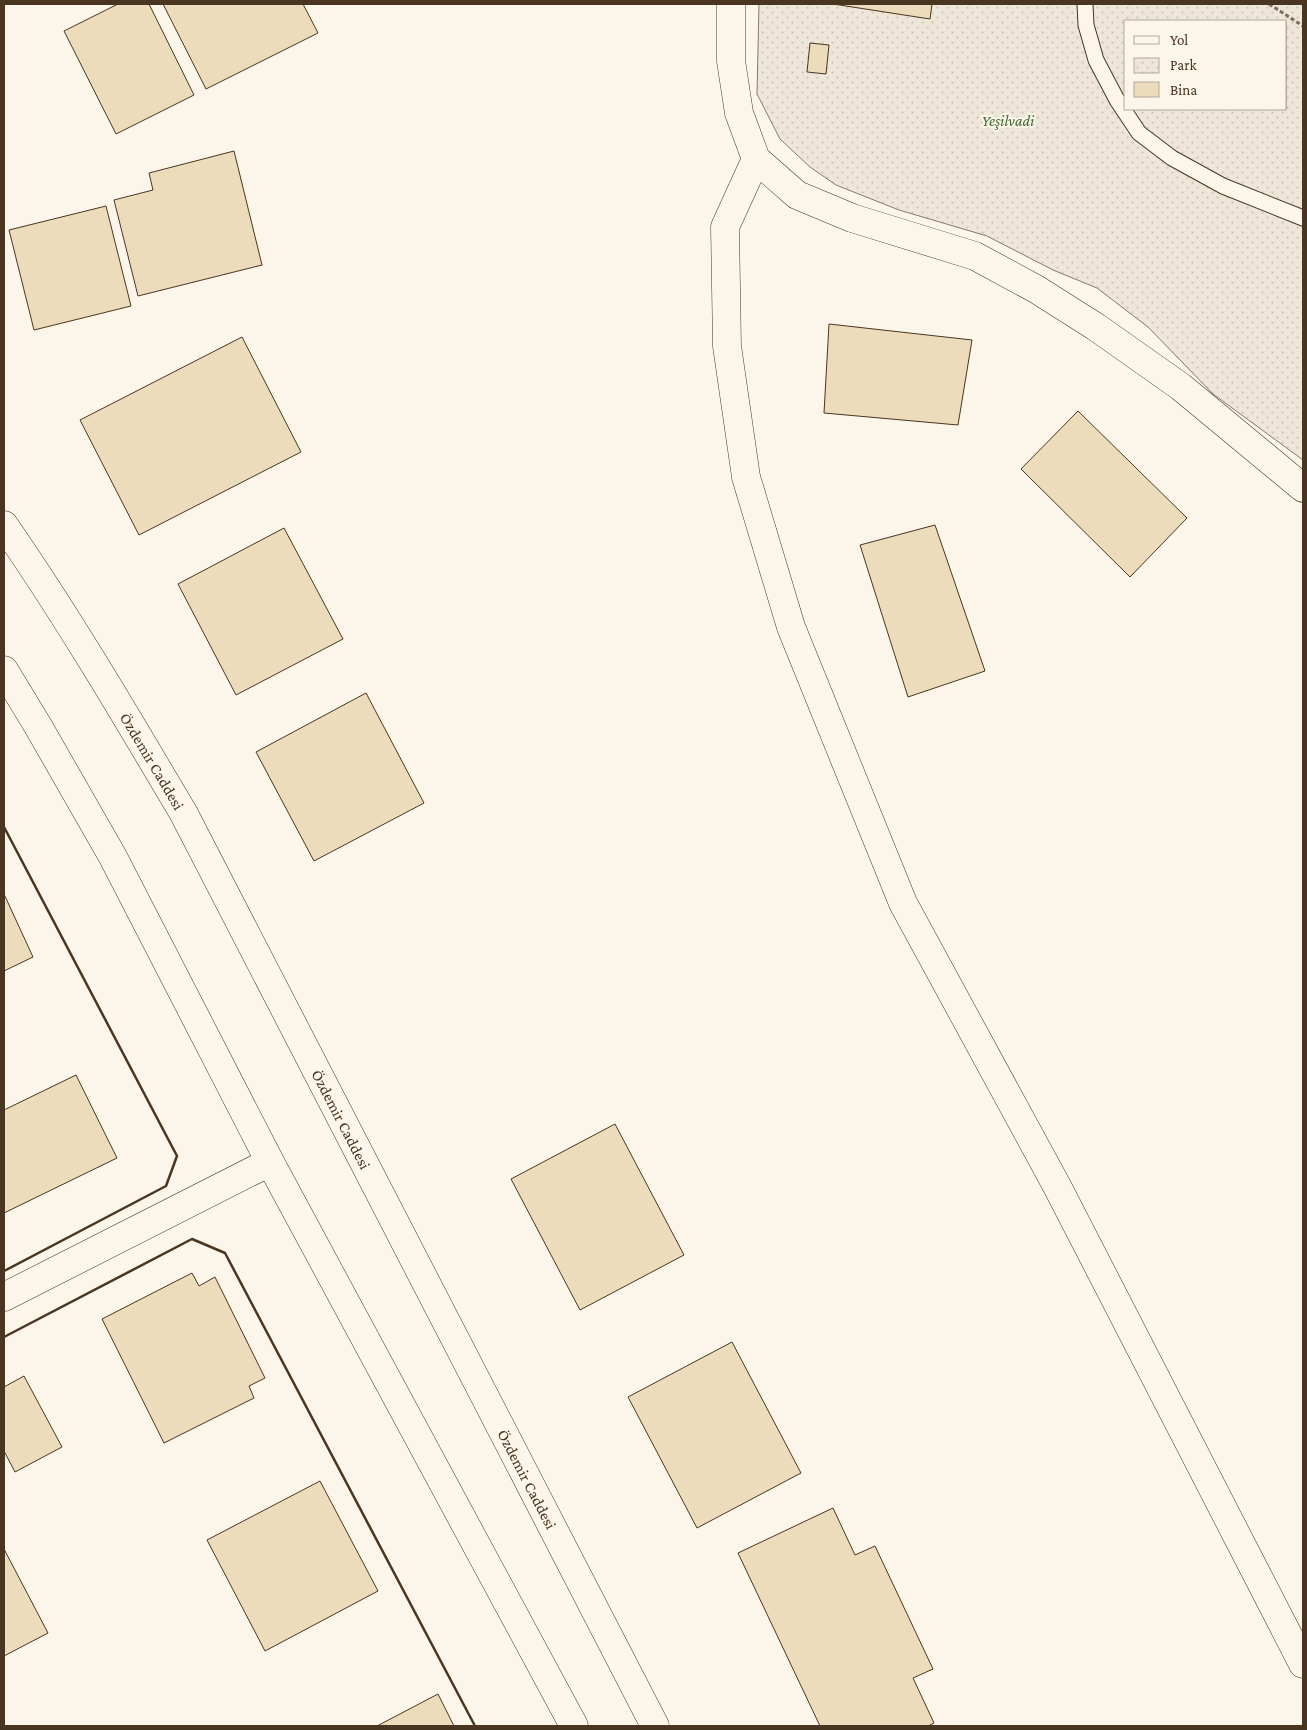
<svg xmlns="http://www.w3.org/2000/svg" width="1307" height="1730" viewBox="0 0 1307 1730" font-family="'Crimson Pro',serif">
	<defs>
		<pattern id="park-dots" width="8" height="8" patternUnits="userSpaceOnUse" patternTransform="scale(1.25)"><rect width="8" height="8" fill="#ede6d9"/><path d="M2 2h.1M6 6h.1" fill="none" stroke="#cdc6ba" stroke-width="1.8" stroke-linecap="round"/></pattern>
	</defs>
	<rect width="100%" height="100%" fill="#fbf6e9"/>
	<!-- park -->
	<path fill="url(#park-dots)" stroke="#887966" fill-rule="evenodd" d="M759,4h544v456l-90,-66 -65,-67 -51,-39 -44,-18 -66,-34 -88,-26 -63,-25 -26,-18 -30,-28 -23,-45zM1126,21h160v88h-160z"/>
	<!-- building -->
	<path fill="#ecdcbc" stroke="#4a3520" d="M118,4h31l45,91 -78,39 -52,-103z
		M163,4h140l15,29 -112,56z
		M833,4h99l-2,15z
		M810,43l19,2 -3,29 -19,-2z
		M234,151l28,114 -124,31 -24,-96 39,-10 -4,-17z
		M106,206l25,100 -97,24 -25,-100z
		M829,324l143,16 -14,85 -134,-12z
		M242,337l59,115 -162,83 -59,-115z
		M1078,411l109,107 -57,59 -109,-108z
		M935,525l50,146 -77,26 -48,-152z
		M284,528l59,111 -107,56 -58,-111z
		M366,693l58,110 -110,58 -58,-109z
		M4,894l29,63 -29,14z
		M76,1075l41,83 -113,55v-103z
		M615,1124l69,131 -104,55 -69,-131z
		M192,1273l7,13 16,-9 50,101 -16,8 5,12 -90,45 -62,-124z
		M732,1342l69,131 -104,55 -69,-131z
		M24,1376l38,71 -47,25 -11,-21v-64z
		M320,1481l58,110 -113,60 -58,-111z
		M833,1508l22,47 20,-9 58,123 -20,9 21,45 -6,3h-108l-82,-173z
		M4,1549l44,84 -44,23z
		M438,1694l16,32h-77z"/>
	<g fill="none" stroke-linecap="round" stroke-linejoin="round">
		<!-- service casing -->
		<g stroke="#4a3520" stroke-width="17">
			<path id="service" d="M1085,4l1,21 10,35 21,40 22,33 33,25 51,28 80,32"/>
		</g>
		<!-- minor casing -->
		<g stroke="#4a3520" stroke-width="29">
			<path id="minor" d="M756,159l-31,68 2,119 19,131 45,150 112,276 155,285 245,476
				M4,1297l266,-135"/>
		</g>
		<!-- tertiary casing -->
		<g stroke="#4a3520" stroke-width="29">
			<path id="tertiary" d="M731,4v57l8,52 17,46 41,36 55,23 123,38 61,33 60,38 85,60 122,101"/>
		</g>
		<!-- secondary casing -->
		<g stroke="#4a3520" stroke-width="29">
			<g id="secondary">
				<path id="s1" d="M4,525c65,94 122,191 180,289l471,912"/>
				<path d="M4,670l34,56 75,131 157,305 304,564"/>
			</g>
		</g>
		<!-- path -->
		<path stroke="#7f6f5c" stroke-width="3" stroke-dasharray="4 2.5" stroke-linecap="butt" d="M1269,4l34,22"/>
		<!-- service -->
		<use href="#service" stroke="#fbf6e9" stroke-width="15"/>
		<!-- minor -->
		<use href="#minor" stroke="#fbf6e9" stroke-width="28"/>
		<!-- tertiary -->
		<use href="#tertiary" stroke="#fbf6e9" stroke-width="28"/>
		<!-- secondary -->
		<use href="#secondary" stroke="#fbf6e9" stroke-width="28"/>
		<!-- wall -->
		<path stroke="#4a3520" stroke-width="2.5" d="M4,827l173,329 -11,30 -162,85
			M4,1337l188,-98 33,14 250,473"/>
	</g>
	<g text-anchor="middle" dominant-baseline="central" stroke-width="4" stroke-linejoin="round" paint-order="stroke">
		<!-- park labels -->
		<g font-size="16" font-style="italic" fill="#436837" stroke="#fbf6e9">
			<text x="1008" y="120">Yeşilvadi</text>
		</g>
		<!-- street labels -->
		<g font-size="16" fill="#4a3520" stroke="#fbf6e9">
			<text stroke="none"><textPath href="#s1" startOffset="279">Özdemir Caddesi</textPath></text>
			<text stroke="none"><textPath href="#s1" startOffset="684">Özdemir Caddesi</textPath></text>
			<text stroke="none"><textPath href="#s1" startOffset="1089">Özdemir Caddesi</textPath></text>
		</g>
	</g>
	<!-- border -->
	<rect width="1307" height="1730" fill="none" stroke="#4a3520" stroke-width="10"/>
	<!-- legend -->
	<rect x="1124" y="20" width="162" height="90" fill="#fbf6e9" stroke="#b4a999"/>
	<rect x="1134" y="36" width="25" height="8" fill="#fbf6e9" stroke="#b4a999"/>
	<text x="1170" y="45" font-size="15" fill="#4a3520">Yol</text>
	<rect x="1134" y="58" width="25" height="15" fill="url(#park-dots)" stroke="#b4a999"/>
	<text x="1170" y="70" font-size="15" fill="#4a3520">Park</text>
	<rect x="1134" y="82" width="25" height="15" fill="#ecdcbc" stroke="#b4a999"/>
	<text x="1170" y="95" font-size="15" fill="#4a3520">Bina</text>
</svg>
